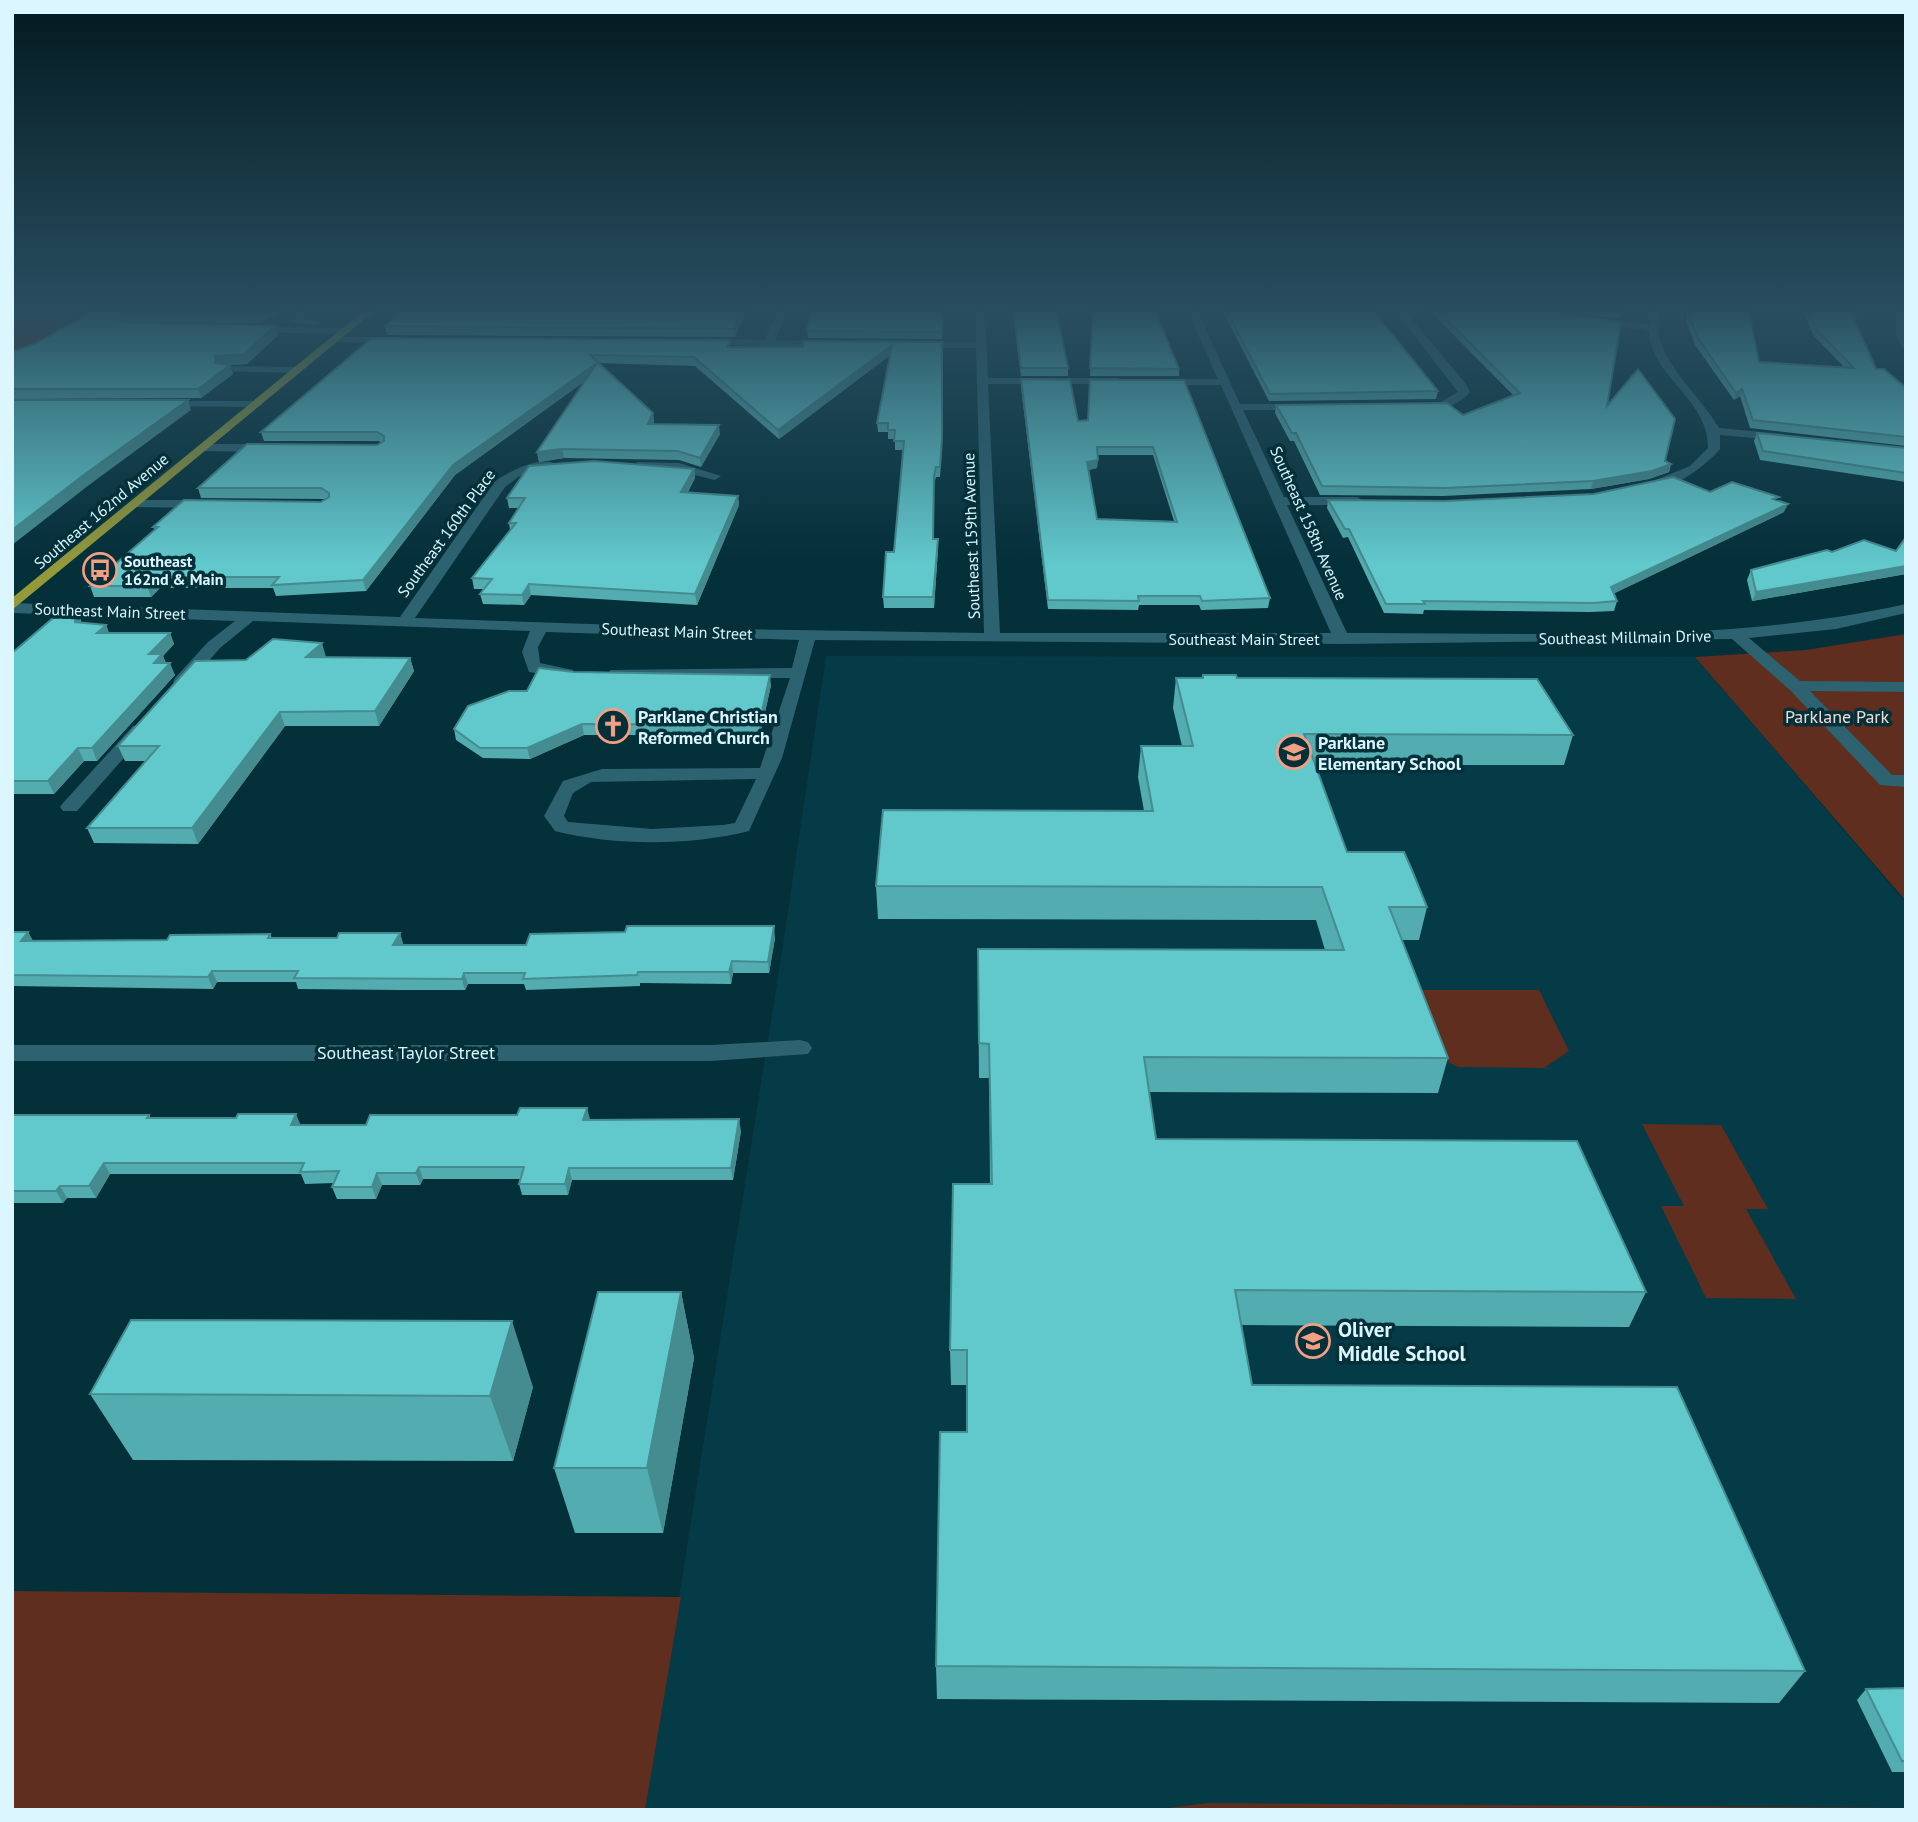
<svg xmlns="http://www.w3.org/2000/svg" width="1918" height="1822" viewBox="0 0 1918 1822" font-family="'PT Sans',sans-serif">
	<rect width="100%" height="100%" fill="#04303a"/>
	<!-- built -->
	<path fill="#043b47" d="M826,656l869,1 211,246v907h-1261l136,-852z"/>
	<!-- green -->
	<path fill="#5f2e1f" d="M12,308h93l-93,51z
		M1906,634v267l-211,-244 111,-7z
		M1409,990h130l30,61 -25,17 -86,-1 -24,-13z
		M1642,1124l79,1 47,84h-22l50,90 -90,-1 -45,-92h23z
		M12,1591l669,6 -36,213h-633z
		M1208,1803l698,5v2h-754z"/>
	<g fill="none" stroke-linecap="round" stroke-linejoin="round">
		<!-- minor -->
		<path fill="#2d6271" fill-rule="evenodd" d="M297,308h10l-7,10 21,4 -5,3 -26,-3z
			M778,308h10l-13,32 57,2 5,3 -5,3 -129,-4 -5,-3 5,-3 62,2z
			M975,308h10l3,70h130l5,3 -5,3h-130l12,249h331l-110,-248h-64l-5,-3 5,-3h61l-32,-71h10l44,96h65l6,3 -6,3h-62l41,87h73l7,4 -7,4h-70l60,128c186,-1 376,12 559,-29v9l-70,16 -87,9 51,43 106,1v10l-96,-1 82,84h14v12l-26,-2 -90,-95 -58,-51 -390,5 -527,-4 -33,118 -33,73c-60,15 -134,15 -194,0l-11,-15 19,-35 39,-12 158,-1 30,-90h-174l-6,-2v-6l182,-2 7,-28 -253,-8 -8,15 2,16 33,7v6l-6,2 -38,-6 -7,-20 8,-21 -277,-10 -33,27 -33,38 -6,1 -8,-5 2,-4 33,-36 27,-21 -223,-8v-10l388,14 95,-136c16,-10 47,-28 64,-15l-2,3 -33,4 -19,14 -90,131 323,11 246,4 -8,-285h-63l-5,-3 5,-3h63zM756,779l-21,44 -12,2 -71,4 -84,-7 -4,-6 9,-23 18,-11z
			M1393,308h10l62,75 5,9c-13,15 -34,21 -53,17v-4l24,-3 17,-10z
			M1649,308h10c0,9 -2,19 0,28 8,34 43,62 60,92l64,6 6,4 -2,3 -67,-6v14c-14,17 -51,44 -74,41v-6l44,-18 18,-18c1,-49 -58,-72 -59,-117l-62,-10 5,-3 57,7z
			M1898,308h8v42c-14,-10 -10,-27 -8,-42z
			M249,327l96,1 5,3 -5,3 -99,-2z
			M334,337h64l5,3 -5,3 -68,-1z
			M224,366l74,1 5,3 -5,3 -78,-2v-4z
			M161,401h96l6,3 -6,3 -100,-1 -2,-2z
			M204,444h67l6,4 -6,4 -71,-1v-6z
			M638,462l41,1 42,13 -6,4 -36,-9 -45,-2 -2,-3z
			M136,500h70l7,4 -7,4 -75,-1 -2,-3z
			M139,725l9,5 -3,4 -68,77h-14l-3,-4 3,-4 70,-77z
			M800,1040l8,2 4,6 -4,6 -97,7h-699v-16h699z"/>
		<!-- major -->
		<path fill="#94993a" fill-rule="evenodd" d="M367,308h11l-366,302v-12z"/>
	</g>
	<!-- wall -->
	<path fill="#53acaf" fill-rule="evenodd" d="M99,308h185l-23,15 -135,-1 152,13 -31,29 -17,1 3,9 -32,24 -189,1v-49h5l19,-7z
		M405,308h342l-12,29 -348,-2 -2,-9z
		M943,308l-1,31 -134,-1 -1,-7z
		M1012,308h44l12,60v8h-47z
		M1093,308l86,61v7h-89z
		M1221,308h150l67,83 -2,8 -167,2z
		M1427,308h104l76,98 58,55 6,3 -2,8 -20,7 -58,10 -148,7 -123,-1 -26,-54h-4l-15,-28 1,-8 187,10 50,-20z
		M1536,308h86l-2,11z
		M1788,308h69l-2,13 21,48 30,19v58l-156,-18 -10,-32 -6,4 -39,-55 -9,-25 2,-7 71,49 85,5 -30,-31 -12,-26z
		M372,338l359,9h72l139,-5v106l-2,29h-4l-2,8 -1,54h5v10l-4,59h-50l-1,-11 11,-45 9,-102h-8v-11h-7v-7h-10l-1,-9 13,-68 -111,84 -84,-73 -96,-3 54,50 1,11 66,10 -19,33 -22,-7 -115,-2 -25,4 -2,-10 48,-71 -130,94 -89,116 -90,5 -3,-8h-113l-9,9h-57l-4,-11 65,-56 -2,-3 168,-25 5,-3 -125,-1 -3,-10 179,-43 4,-2 -2,-2h-115l-3,-9z
		M1021,379l57,42 10,-1 96,-40 86,218 -2,10 -67,2 -2,-5h-60l-1,5 -90,-1 -27,-222zM1098,455h55l21,66 -77,-2 -8,-49 8,-2z
		M1757,433l149,15v34l-146,-22 -6,-19z
		M694,469l1,9 -7,14 50,4 1,9 -42,100 -166,-10 -7,10 -41,-1 -3,-10 4,-5h-10l-2,-11 38,-48 -1,-7 10,-15h-10l-2,-10z
		M1710,492l67,8 7,12 -170,81 3,8 -3,10 -24,1 -166,-2 -1,4 -39,-1 -36,-76 -5,1 -16,-30 1,-8 117,1z
		M1896,551l10,23 -154,27 -5,-21 4,-10 81,-18z
		M76,607l5,11v5l25,2 3,8h61l4,11 -11,12 3,7 9,12 -78,86h-13l-30,33h-42v-141z
		M326,657l84,1 4,13 -35,55h-94l-87,118 -104,-1 -7,-15 59,-67h-21l-7,-15 128,-86z
		M574,672l197,13 -11,50h-176l-54,24 -47,-1 -27,-18 -2,-11 73,-38z
		M1203,675l34,3 336,57 -9,30h-249l32,87 80,55 -8,33h-17l46,118 -10,35 -289,-1 7,47 490,153 -17,35 -387,-2 10,60 553,286 -26,32 -842,-4 -1,-33 31,-234 -1,-47h-15l-1,-35 40,-166 -1,-106h-10l-1,-129 347,1 -9,-30 -438,-1 -2,-33 268,-75 -6,-34 3,-31h41l-9,-38 3,-30h26z
		M12,932h16l5,9 134,-1 103,-6 2,4h65l63,-5 3,11 -1,1h124l249,-7 -6,35h-36l-2,11 -91,-1v3l-114,4 -2,-6h-56l-3,6h-66l-101,-1 -2,-7h-79l-4,7 -201,-3z
		M12,1115h137l2,3 149,7h66l224,-5 151,11 -8,49h-161l-4,15h-46l-3,-11 1,-5h-97l-3,6h-38l-6,14h-39l-5,-12 2,-4 -29,1 -4,-10h-191l-14,24h-29l-4,5h-51z
		M681,1292l13,66 -31,175h-88l-21,-65z
		M533,1387l-20,74 -380,-1 -43,-66z
		M1906,1688v84h-14l-35,-72 9,-11z"/>
	<!-- shaded-wall -->
	<path fill="#448c8f" d="M269,308h15l-23,15 -2,-8z
		M743,308h4l-12,29 -1,-8z
		M123,313l3,9 -4,6 -3,-8z
		M275,326l3,9 -31,29 -17,1 3,9 -32,24 -3,-9 17,-26v-7z
		M892,345v9l-113,85 -1,-9z
		M597,363l1,8 -143,104 -89,116 -3,-11 90,-115z
		M1742,389l-2,7 -6,4 2,-7z
		M188,400l3,10 -102,75 -77,60v-15l73,-56z
		M653,413l1,9 -5,11 -1,-9z
		M719,425l1,9 -19,33 -1,-9z
		M562,449l2,9 -25,4 -2,-10z
		M1098,460l-1,8 -10,2v-8z
		M1671,464l-2,8 -20,7 -58,10 2,-8z
		M694,469l1,9 -13,23 -1,-9z
		M738,496l1,9 -42,100 -2,-11z
		M1788,504l-4,8 -175,84 2,-9z
		M938,539v10l-4,59 -1,-11z
		M1906,566v8l-154,27 4,-9z
		M156,577l4,11 -9,9 -4,-11z
		M529,584l2,11 -7,10 -2,-10z
		M76,607l5,11 -1,15 -5,-11z
		M106,625l4,11 -13,-3z
		M170,633l4,11 -11,12 4,10 -8,9 -10,-21z
		M322,643l4,14h-20z
		M410,658l4,13 -35,55 -4,-15z
		M170,663l5,12 -78,86 -5,-13z
		M770,675l1,10 -11,50 -1,-10z
		M280,712l5,14 -87,118 -6,-16z
		M582,724l2,11 -54,24 -3,-11z
		M78,748l6,13 -30,33 -6,-13z
		M774,926l1,12 -6,35 -1,-11z
		M28,932l6,11 -13,-2z
		M400,933l3,11 -6,13 -4,-12z
		M732,961l1,12 -2,11 -2,-12z
		M212,971l5,11 -4,7 -5,-12z
		M464,973l4,11 -3,6 -3,-11z
		M587,1108l3,11 -7,1z
		M296,1114l5,12 -10,-1z
		M739,1119l2,12 -8,49 -2,-12z
		M104,1163l6,11 -14,24 -7,-12z
		M419,1167l4,12 -3,6 -4,-12z
		M569,1168l3,12 -4,15 -3,-11z
		M377,1173l5,12 -6,14 -4,-12z
		M60,1186l7,12 -4,5 -7,-12z
		M681,1292l13,66 -31,175 -16,-65z
		M512,1321l21,66 -20,74 -23,-65z"/>
	<!-- building -->
	<path fill="#61c8cc" stroke="#448c8f" stroke-width="2" fill-rule="evenodd" d="M99,308h170l-10,7 -136,-2 -4,7 3,2 153,4 -31,28 -29,2v7l15,2 -32,24h-186v-39h5l19,-7z
		M405,308h338l-9,21 -349,-3z
		M812,308h131l-1,24 -135,-1z
		M1013,308h43l12,60h-47z
		M1093,308h61l25,61 -89,-1z
		M1225,308h146l67,83 -168,3z
		M1435,308h96l90,14 -14,84 31,-37 37,50 -10,42 6,3 -19,7 -59,10 -148,7 -123,-2 -26,-53h-4l-16,-28 171,-2 16,12 57,-22z
		M1590,308h32v4z
		M1691,308h57l11,54 95,6 -38,-39 -10,-21h51l-2,13 21,48h8l22,19v49l-153,-17 -11,-31 -6,4 -38,-55 -10,-25z
		M372,338l358,2 -3,7h76l1,-6 138,1v97l-2,28h-4l-2,9 -1,63h5l-5,58h-50l3,-45h8l10,-111h-10l1,-11h-7v-7h-11l15,-78 -114,85 -84,-73 -104,-2 63,58 -5,11 71,1 -19,33 -22,-7 -116,-2 -25,3 60,-89 -144,102 -90,115 -91,5 7,-8h-123l-9,9h-57l68,-59h-5l31,-27 137,2 8,-5v-4l-8,-5h-123l49,-44 130,1 7,-4v-5l-7,-4h-116z
		M1021,379l49,1 8,41 10,-1 2,-40h94l86,218 -68,3 -2,-5h-62l1,5 -91,-1zM1097,447h56l24,75 -80,-3 -10,-57 11,-2z
		M12,400h176l-103,74 -73,56z
		M1757,433l149,15v25l-143,-22z
		M594,461l100,8 -13,23 57,4 -43,98 -166,-10 -7,11 -42,-1 12,-15 -20,-1 44,-55h-7l16,-25h-18l22,-32z
		M1673,477l37,15 22,-10 47,15 -6,2 15,5 -177,83 6,14 -24,2 -170,-2 2,3h-39l-37,-75h-4l-17,-29 117,1 149,-7z
		M1906,537v29l-150,26 -5,-22 76,-20 5,2 32,-12 32,11z
		M66,607h10l-1,15 31,3 -9,8h73l-21,21h13l-8,9h16l-78,85h-14l-30,33h-36v-128z
		M273,639l49,4 -16,14 104,1 -35,53 -95,1 -88,116h-105l72,-82h-41l77,-85 51,-1z
		M539,668l35,4 196,3 -11,50 -177,-1 -55,24h-47l-26,-19 14,-23 41,-15h18z
		M1203,675h33l1,3 300,1 36,56 -269,-1 43,118h57l8,18 15,37h-38l59,151 -304,-1 12,82 421,2 69,151 -411,-2 17,95 425,2 128,284 -869,-5 4,-234h27v-82h-17l3,-166h39l-3,-140 -10,-1 -1,-94 366,1 -22,-63 -446,-1 7,-76 270,1 -12,-65h52l-17,-68h27z
		M627,926h147l-6,36 -36,-1 -3,11h-91l-1,3 -114,4 2,-6h-61l-2,6 -168,-1 4,-7h-86l-4,6 -196,-2v-43h16l-7,9 146,-1 3,-5 100,-1 -2,4h69l2,-5h61l-7,12h133l4,-11 95,-2z
		M520,1108h67l-4,12 156,-1 -8,49h-162l-4,16h-46l5,-17h-105l-3,6h-39l-5,14h-40l7,-16 -39,1 4,-9h-200l-15,23h-29l-4,5h-44v-76h137l-2,3h89l2,-4h58l-5,11h75l4,-10h147z
		M598,1292h83l-34,176h-93z
		M131,1320l381,1 -22,75 -400,-2z
		M1906,1688v73h-4l-36,-72z"/>
	<!-- sky -->
	<linearGradient id="sky" x2="0" y2="1"><stop stop-color="#021a20"/><stop offset="0.55" stop-color="#294e60"/><stop offset="1" stop-color="#294e60" stop-opacity="0"/></linearGradient>
	<rect width="1918" height="563" fill="url(#sky)"/>
	<!-- icons -->
	<defs>
		<g id="bus-ring" transform="scale(1.75)"><circle r="9.5" fill="#04303a" stroke="#f39f84" stroke-width="1.5"/><path d="M-5-6H5V4H4V6H2V4H-2V6H-4V4H-5ZM-3.5-4V0h7V-4ZM-3.5 1.2v1.5H-2V1.2ZM2 1.2v1.5H3.5V1.2Z" fill="#f39f84"/></g>
		<g id="church-ring" transform="scale(1.75)"><circle r="9.5" fill="#04303a" stroke="#f39f84" stroke-width="1.5"/><path d="M-1.2-6h2.4v3.5h3.3v2.4h-3.3V6h-2.4V-.1h-3.3v-2.4h3.3Z" fill="#f39f84"/></g>
		<g id="school-ring" transform="scale(1.75)"><circle r="9.5" fill="#04303a" stroke="#f39f84" stroke-width="1.5"/><path d="M0-5L7-2L0 1L-7-2ZM-4 1L0 2.5L4 1V4Q0 6-4 4Z" fill="#f39f84"/></g>
	</defs>
	<g fill-rule="evenodd">
		<use href="#bus-ring" x="100" y="570"/>
		<use href="#church-ring" x="613" y="726"/>
		<use href="#school-ring" x="1294" y="752"/>
		<use href="#school-ring" x="1313" y="1341"/>
	</g>
	<g text-anchor="middle" dominant-baseline="central" stroke-width="7" stroke-linejoin="round" paint-order="stroke">
		<!-- far-street labels -->
		<g font-size="16" fill="#dbf6ff" stroke="#04303a">
			<text transform="translate(101 511) rotate(-40)">Southeast 162nd Avenue</text>
			<text transform="translate(1309 523) rotate(66)">Southeast 158th Avenue</text>
			<text transform="translate(446 533) rotate(-54)">Southeast 160th Place</text>
			<text transform="translate(971 536) rotate(-92)">Southeast 159th Avenue</text>
			<text transform="translate(110 611) rotate(2)">Southeast Main Street</text>
			<text transform="translate(677 631) rotate(2)">Southeast Main Street</text>
			<text transform="translate(1625 637) rotate(-1)">Southeast Millmain Drive</text>
			<text x="1244" y="639">Southeast Main Street</text>
		</g>
		<!-- far-poi labels -->
		<g font-size="16" font-weight="bold" fill="#dbf6ff" stroke="#04303a" text-anchor="start">
			<text x="124" y="561">Southeast<tspan x="124" dy="18">162nd &amp; Main</tspan></text>
		</g>
		<!-- poi labels -->
		<g font-size="18" font-weight="bold" fill="#dbf6ff" stroke="#04303a" text-anchor="start">
			<text x="638" y="716">Parklane Christian<tspan x="638" dy="21">Reformed Church</tspan></text>
			<text x="1318" y="742">Parklane<tspan x="1318" dy="21">Elementary School</tspan></text>
		</g>
		<!-- park labels -->
		<g font-size="18" fill="#f1dcd5" stroke="#04303a">
			<text x="1837" y="716">Parklane Park</text>
		</g>
		<!-- street labels -->
		<g font-size="18" fill="#dbf6ff" stroke="#04303a">
			<text x="406" y="1052">Southeast Taylor Street</text>
		</g>
		<!-- near-poi labels -->
		<g font-size="21" font-weight="bold" fill="#dbf6ff" stroke="#04303a" text-anchor="start">
			<text x="1338" y="1329">Oliver<tspan x="1338" dy="24">Middle School</tspan></text>
		</g>
	</g>
	<!-- border -->
	<rect width="1918" height="1822" fill="none" stroke="#dbf6ff" stroke-width="28"/>
</svg>
